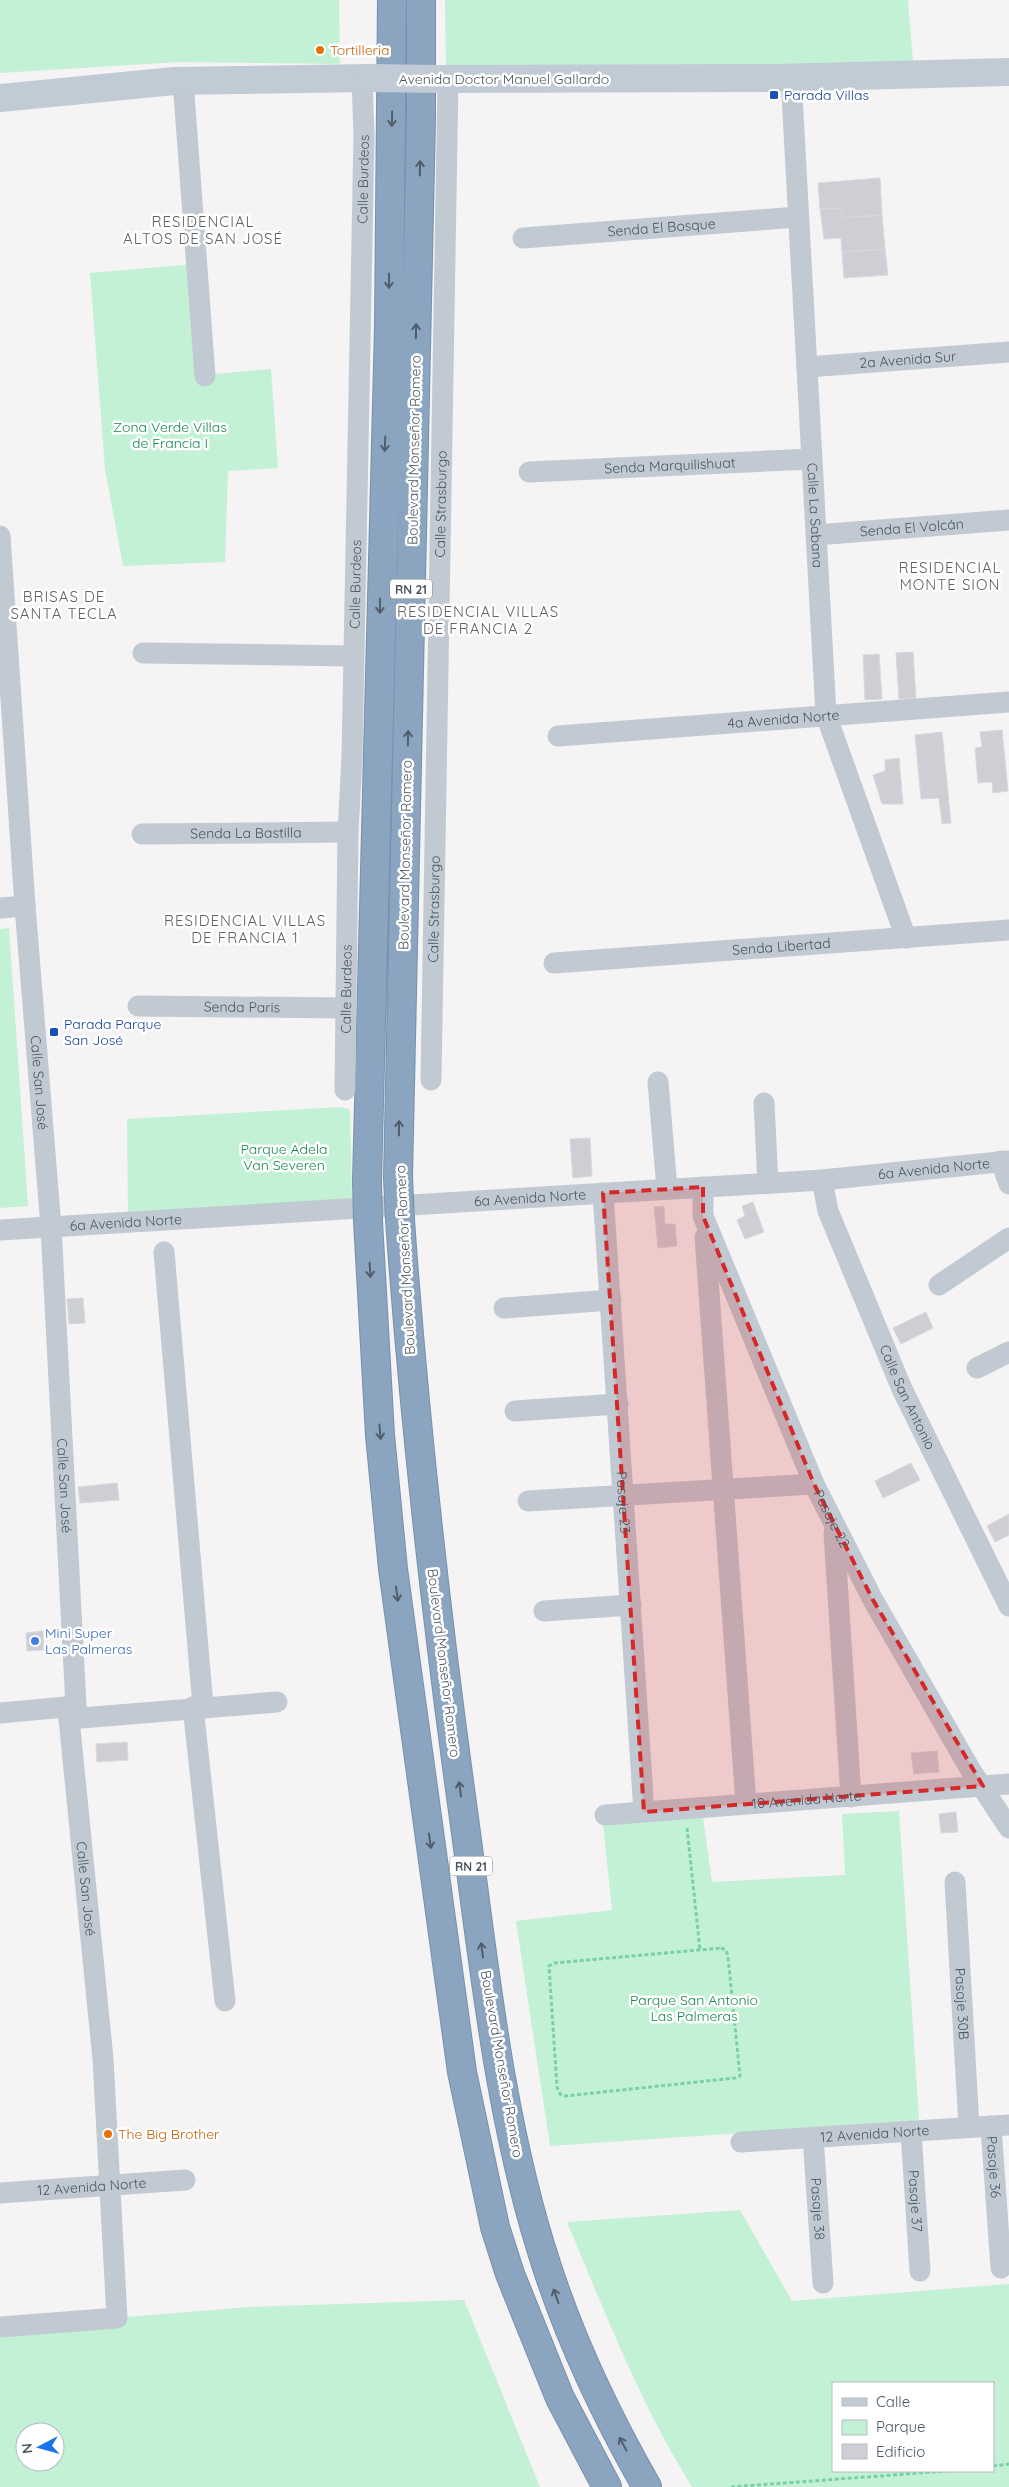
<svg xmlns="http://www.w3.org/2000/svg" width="1009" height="2487" viewBox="0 0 1009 2487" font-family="Quicksand,sans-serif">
	<rect width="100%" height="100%" fill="#f5f3f3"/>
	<!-- green -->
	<path fill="#c3f1d5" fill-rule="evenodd" d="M0,0h339l1,64 -161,-2 -179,11z
		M445,0h463l5,62 -467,8z
		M196,264l9,111 66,-6 7,99 -50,3 -3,91 -102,4 -18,-97 -15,-196z
		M9,928l19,278 -28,2v-279z
		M340,1107l10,2 2,91 -224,12 -1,-93z
		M899,1811l20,310 -369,25 -34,-225 96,-11 -9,-86 100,-7 9,65 133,-7 -3,-61z
		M740,2210l52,91 217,-17v203h-317c-52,-83 -87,-175 -125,-265zM833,2383h160v88h-160z
		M464,2300l76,187h-540v-160l250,-20zM25,2432h30v30h-30z"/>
	<!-- building -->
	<path fill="#cdcfd5" stroke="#d7d9de" d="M880,178l2,37 -39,3 -2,-10 -21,1 -2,-26z
		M841,208l2,10 39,-3 3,34 -43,3 -1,-14 -17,1 -4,-30z
		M885,249l3,26 -44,3 -2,-26z
		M913,652l3,46 -17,1 -3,-46z
		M879,654l3,45 -17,1 -2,-45z
		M1002,730l6,61 -15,2 -1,-11 -14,1 -3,-35 7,-1 -2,-15z
		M942,732l9,91 -9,1 -3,-26 -18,1 -6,-64z
		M899,758l4,46h-21l-9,-29 12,-4v-11z
		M590,1138l2,38 -19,2 -3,-39z
		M753,1202l11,30 -19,7 -8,-19 8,-4 -3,-10z
		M664,1206l1,18h10l2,22 -19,2 -4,-41z
		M83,1298l2,25 -16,1 -2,-25z
		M926,1312l7,16 -32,16 -8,-16z
		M911,1463l9,17 -37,18 -8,-17z
		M117,1483l2,17 -39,3 -2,-16z
		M1009,1514v21l-14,7 -8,-16z
		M43,1631l1,19 -17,1 -1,-18z
		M127,1742l1,18 -31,2 -1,-18z
		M937,1751l2,21 -25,2 -3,-21z
		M956,1812l2,20 -17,1 -2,-19z"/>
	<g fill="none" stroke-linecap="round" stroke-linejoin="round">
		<!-- highway casing -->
		<g stroke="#7690ad" stroke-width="30">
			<path id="highway" d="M398,1177l23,-1058v-119
				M367,1181l22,-854 3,-327
				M400,1220c14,198 36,395 63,591 21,152 36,311 84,456 25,77 60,150 100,220
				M368,1221l12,214 13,134 69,503 33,155 15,47 50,124 47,89"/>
		</g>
		<!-- path -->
		<path stroke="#7ad0a6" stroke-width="3" stroke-dasharray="4 2.5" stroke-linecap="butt" d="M687,1828l13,122
			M721,1948l5,2 2,7 12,119 -5,2 -170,18 -5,-2 -3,-7 -8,-121 5,-3z
			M993,2466l16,-2
			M731,2487l216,-16"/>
		<!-- street -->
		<g stroke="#c1cad2" stroke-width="21">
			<path id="s1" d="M791,77l35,638 80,223"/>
			<path d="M183,81l22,295"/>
			<path id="s2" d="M523,238l275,-21"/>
			<path id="s3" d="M807,367l202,-15"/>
			<path id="s4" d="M529,472l282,-13"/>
			<path id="s5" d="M816,535l193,-15"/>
			<path id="s6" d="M0,536l25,370 26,321 25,479 -7,13 34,340 14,259 -117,9"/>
			<path d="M143,653l210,3"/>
			<path id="s7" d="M558,736l451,-34"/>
			<path id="s8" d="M142,834l206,-2"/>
			<path d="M0,908l25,-2"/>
			<path id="s9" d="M554,963l455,-33"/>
			<path id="s10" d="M138,1006l208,2"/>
			<path id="s11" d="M431,1080l17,-1001"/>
			<path d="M658,1082l9,107"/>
			<path id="s12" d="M345,1090l3,-258 4,-75 12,-622 -2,-57"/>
			<path d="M764,1103l4,80"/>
			<path d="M1001,1161l8,23"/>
			<path id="s13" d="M822,1180l6,31 74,178 107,217"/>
			<path id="s14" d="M703,1187v29l111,268 59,116 97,169 39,59"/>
			<path id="s15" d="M603,1193l41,619"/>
			<path id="s16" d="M0,1230l822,-50 187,-19"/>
			<path d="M705,1237l41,567"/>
			<path d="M164,1252l39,454"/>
			<path d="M939,1285l70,-47"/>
			<path d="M504,1308l107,-8"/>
			<path d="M977,1368l32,-16"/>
			<path d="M515,1411l103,-7"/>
			<path d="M528,1501l286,-17"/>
			<path d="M836,1528l-2,5 17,264"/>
			<path d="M544,1611l87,-6"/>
			<path d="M193,1707l32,294"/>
			<path d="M0,1713l76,-7"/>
			<path d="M69,1719l208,-17"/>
			<path id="s17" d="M605,1815l404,-31"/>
			<path id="s18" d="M955,1882l14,245"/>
			<path id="s19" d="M991,2126l10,142"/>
			<path id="s20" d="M911,2131l9,140"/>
			<path id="s21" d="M813,2137l10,146"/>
			<path id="s22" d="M741,2142l268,-17"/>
			<path id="s23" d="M0,2193l185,-13"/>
		</g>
		<!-- secondary -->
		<path stroke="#c1cbd6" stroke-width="28" d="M437,79l338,-1 234,-6
			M0,98l174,-17 197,-3"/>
		<!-- highway -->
		<use href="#highway" stroke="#8ba5c1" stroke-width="28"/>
		<!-- highway-bridge casing -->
		<g stroke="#7690ad" stroke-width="30" stroke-linecap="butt">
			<path id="highway-bridge" d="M398,1177l2,43
				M367,1181l1,40"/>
		</g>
		<!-- secondary-bridge -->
		<path stroke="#c1cbd6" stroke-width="28" d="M371,78l66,1"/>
		<!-- highway-bridge -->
		<use href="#highway-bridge" stroke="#8ba5c1" stroke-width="28"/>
	</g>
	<!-- one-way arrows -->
	<defs><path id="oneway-shaft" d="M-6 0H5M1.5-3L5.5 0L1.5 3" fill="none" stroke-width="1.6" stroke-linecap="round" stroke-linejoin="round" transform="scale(1.25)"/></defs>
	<g stroke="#505e6b">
		<use href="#oneway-shaft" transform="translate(392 119) rotate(91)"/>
		<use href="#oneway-shaft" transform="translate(420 168) rotate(-89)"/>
		<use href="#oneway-shaft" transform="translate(389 281) rotate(91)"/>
		<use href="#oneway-shaft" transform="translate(416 331) rotate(-89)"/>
		<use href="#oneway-shaft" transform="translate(385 444) rotate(92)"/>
		<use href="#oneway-shaft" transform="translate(380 606) rotate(91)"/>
		<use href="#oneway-shaft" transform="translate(408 738) rotate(-89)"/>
		<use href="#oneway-shaft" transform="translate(399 1128) rotate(-89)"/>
		<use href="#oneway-shaft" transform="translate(370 1270) rotate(87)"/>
		<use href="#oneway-shaft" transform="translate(380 1432) rotate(85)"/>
		<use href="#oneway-shaft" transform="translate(397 1594) rotate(82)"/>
		<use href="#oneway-shaft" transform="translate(460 1789) rotate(-98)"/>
		<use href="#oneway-shaft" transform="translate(430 1841) rotate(82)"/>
		<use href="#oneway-shaft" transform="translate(482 1950) rotate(-98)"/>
		<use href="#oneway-shaft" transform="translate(556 2296) rotate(-109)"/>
		<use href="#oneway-shaft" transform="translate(623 2444) rotate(-118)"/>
	</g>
	<!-- marked area -->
	<path fill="#d62828" fill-opacity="0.2" stroke="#d62828" stroke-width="4" stroke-dasharray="10 6" stroke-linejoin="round" d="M703,1187v29l111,268 59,116 110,186 -339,26 -41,-619z"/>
	<!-- markers -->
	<g fill="#e8710a" stroke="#fff" stroke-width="2">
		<circle cx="320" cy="50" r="5"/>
		<circle cx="108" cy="2134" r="5"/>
	</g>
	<g fill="#1a4fb4" stroke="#fff" stroke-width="2">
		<rect x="769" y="90" width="10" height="10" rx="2.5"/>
		<rect x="49" y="1027" width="10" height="10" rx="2.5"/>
	</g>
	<circle fill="#3f7fe0" stroke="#fff" stroke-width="2" cx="35" cy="1641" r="5"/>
	<g text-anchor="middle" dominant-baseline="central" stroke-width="5" stroke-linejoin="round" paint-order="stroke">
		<!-- shield labels -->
		<g fill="#fff" stroke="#808990" stroke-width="1">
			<rect x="390" y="579.5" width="42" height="19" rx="4"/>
			<rect x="450" y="1856.5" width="42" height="19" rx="4"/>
		</g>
		<g font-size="12" font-weight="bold" fill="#4a5661">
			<text x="411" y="589">RN 21</text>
			<text x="471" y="1866">RN 21</text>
		</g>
		<!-- food labels -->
		<g font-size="14" fill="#c56008" stroke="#fff" text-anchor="start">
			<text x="330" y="50">Tortilleria</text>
			<text x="118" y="2134">The Big Brother</text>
		</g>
		<!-- street labels -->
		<g font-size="14" fill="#4a5661" stroke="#fff">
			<text x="504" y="79">Avenida Doctor Manuel Gallardo</text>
			<text stroke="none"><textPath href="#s12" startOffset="911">Calle Burdeos</textPath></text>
			<text stroke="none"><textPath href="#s2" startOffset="139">Senda El Bosque</textPath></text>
			<text stroke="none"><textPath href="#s3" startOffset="101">2a Avenida Sur</textPath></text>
			<text transform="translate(414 450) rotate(-89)">Boulevard Monseñor Romero</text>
			<text stroke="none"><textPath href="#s4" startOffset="141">Senda Marquilishuat</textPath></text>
			<text stroke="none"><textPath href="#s11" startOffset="576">Calle Strasburgo</textPath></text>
			<text stroke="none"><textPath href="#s1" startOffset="439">Calle La Sabana</textPath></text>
			<text stroke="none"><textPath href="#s5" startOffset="96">Senda El Volcán</textPath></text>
			<text stroke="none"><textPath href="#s12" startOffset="506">Calle Burdeos</textPath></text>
			<text stroke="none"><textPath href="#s7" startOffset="226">4a Avenida Norte</textPath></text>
			<text stroke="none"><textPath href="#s8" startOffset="104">Senda La Bastilla</textPath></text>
			<text transform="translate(405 855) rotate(-89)">Boulevard Monseñor Romero</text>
			<text stroke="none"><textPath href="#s11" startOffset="171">Calle Strasburgo</textPath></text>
			<text stroke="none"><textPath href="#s9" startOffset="228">Senda Libertad</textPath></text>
			<text stroke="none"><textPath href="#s12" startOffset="101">Calle Burdeos</textPath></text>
			<text stroke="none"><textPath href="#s10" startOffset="104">Senda Paris</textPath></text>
			<text stroke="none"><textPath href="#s6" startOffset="548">Calle San José</textPath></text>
			<text stroke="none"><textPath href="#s16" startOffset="936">6a Avenida Norte</textPath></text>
			<text stroke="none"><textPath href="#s16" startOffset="531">6a Avenida Norte</textPath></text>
			<text stroke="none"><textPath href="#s16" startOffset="126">6a Avenida Norte</textPath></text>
			<text transform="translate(405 1260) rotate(-93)">Boulevard Monseñor Romero</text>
			<text stroke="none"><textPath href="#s13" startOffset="234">Calle San Antonio</textPath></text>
			<text stroke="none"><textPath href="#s6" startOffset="952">Calle San José</textPath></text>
			<text stroke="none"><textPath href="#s15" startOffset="310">Pasaje 23</textPath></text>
			<text stroke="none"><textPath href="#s14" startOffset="358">Pasaje 22</textPath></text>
			<text transform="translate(444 1663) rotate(83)">Boulevard Monseñor Romero</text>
			<text stroke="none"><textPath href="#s17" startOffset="202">10 Avenida Norte</textPath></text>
			<text stroke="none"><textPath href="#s6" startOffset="1358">Calle San José</textPath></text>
			<text stroke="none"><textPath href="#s18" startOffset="122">Pasaje 30B</textPath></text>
			<text transform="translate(502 2064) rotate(80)">Boulevard Monseñor Romero</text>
			<text stroke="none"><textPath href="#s22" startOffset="134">12 Avenida Norte</textPath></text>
			<text stroke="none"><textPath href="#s19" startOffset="41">Pasaje 36</textPath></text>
			<text stroke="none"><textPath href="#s23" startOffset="92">12 Avenida Norte</textPath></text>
			<text stroke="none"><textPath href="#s20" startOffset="70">Pasaje 37</textPath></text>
			<text stroke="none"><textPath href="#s21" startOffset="72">Pasaje 38</textPath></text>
		</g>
		<!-- transit labels -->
		<g font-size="14" fill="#164399" stroke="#fff" text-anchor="start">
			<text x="784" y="95">Parada Villas</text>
			<text x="64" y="1024">Parada Parque<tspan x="64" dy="16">San José</tspan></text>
		</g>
		<!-- park labels -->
		<g font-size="14" fill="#17864f" stroke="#fff">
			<text x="170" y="427">Zona Verde Villas<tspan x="170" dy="16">de Francia I</tspan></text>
			<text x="284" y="1149">Parque Adela<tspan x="284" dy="16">Van Severen</tspan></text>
			<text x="694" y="2000">Parque San Antonio<tspan x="694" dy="16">Las Palmeras</tspan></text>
		</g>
		<!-- shop labels -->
		<g font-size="14" fill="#366cbe" stroke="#fff" text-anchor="start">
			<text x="45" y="1633">Mini Super<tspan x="45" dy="16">Las Palmeras</tspan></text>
		</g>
		<!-- neighbourhood labels -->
		<g font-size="15" letter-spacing="1" fill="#5f6368" stroke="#fff">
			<text x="203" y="221">RESIDENCIAL<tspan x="203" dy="17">ALTOS DE SAN JOSÉ</tspan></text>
			<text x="950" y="567">RESIDENCIAL<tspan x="950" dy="17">MONTE SION</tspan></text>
			<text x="64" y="596">BRISAS DE<tspan x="64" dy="17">SANTA TECLA</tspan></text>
			<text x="478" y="611">RESIDENCIAL VILLAS<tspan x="478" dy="17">DE FRANCIA 2</tspan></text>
			<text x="245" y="920">RESIDENCIAL VILLAS<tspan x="245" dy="17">DE FRANCIA 1</tspan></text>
		</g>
	</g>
	<!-- legend -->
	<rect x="832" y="2382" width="162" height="90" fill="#ffffff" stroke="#b7bbc0"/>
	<rect x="842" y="2398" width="25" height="8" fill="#c1cbd6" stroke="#b7bbc0"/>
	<text x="876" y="2407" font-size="15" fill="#4a5661">Calle</text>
	<rect x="842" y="2420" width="25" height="15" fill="#c3f1d5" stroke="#b7bbc0"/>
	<text x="876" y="2432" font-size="15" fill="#4a5661">Parque</text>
	<rect x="842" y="2444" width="25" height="15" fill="#cdcfd5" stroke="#b7bbc0"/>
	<text x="876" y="2457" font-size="15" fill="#4a5661">Edificio</text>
	<!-- north arrow -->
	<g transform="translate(40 2447) rotate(264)"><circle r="24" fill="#ffffff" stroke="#b7bbc0"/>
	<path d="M0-4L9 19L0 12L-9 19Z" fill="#1a73e8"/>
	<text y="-8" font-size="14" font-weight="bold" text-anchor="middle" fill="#4a5661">N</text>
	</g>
</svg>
